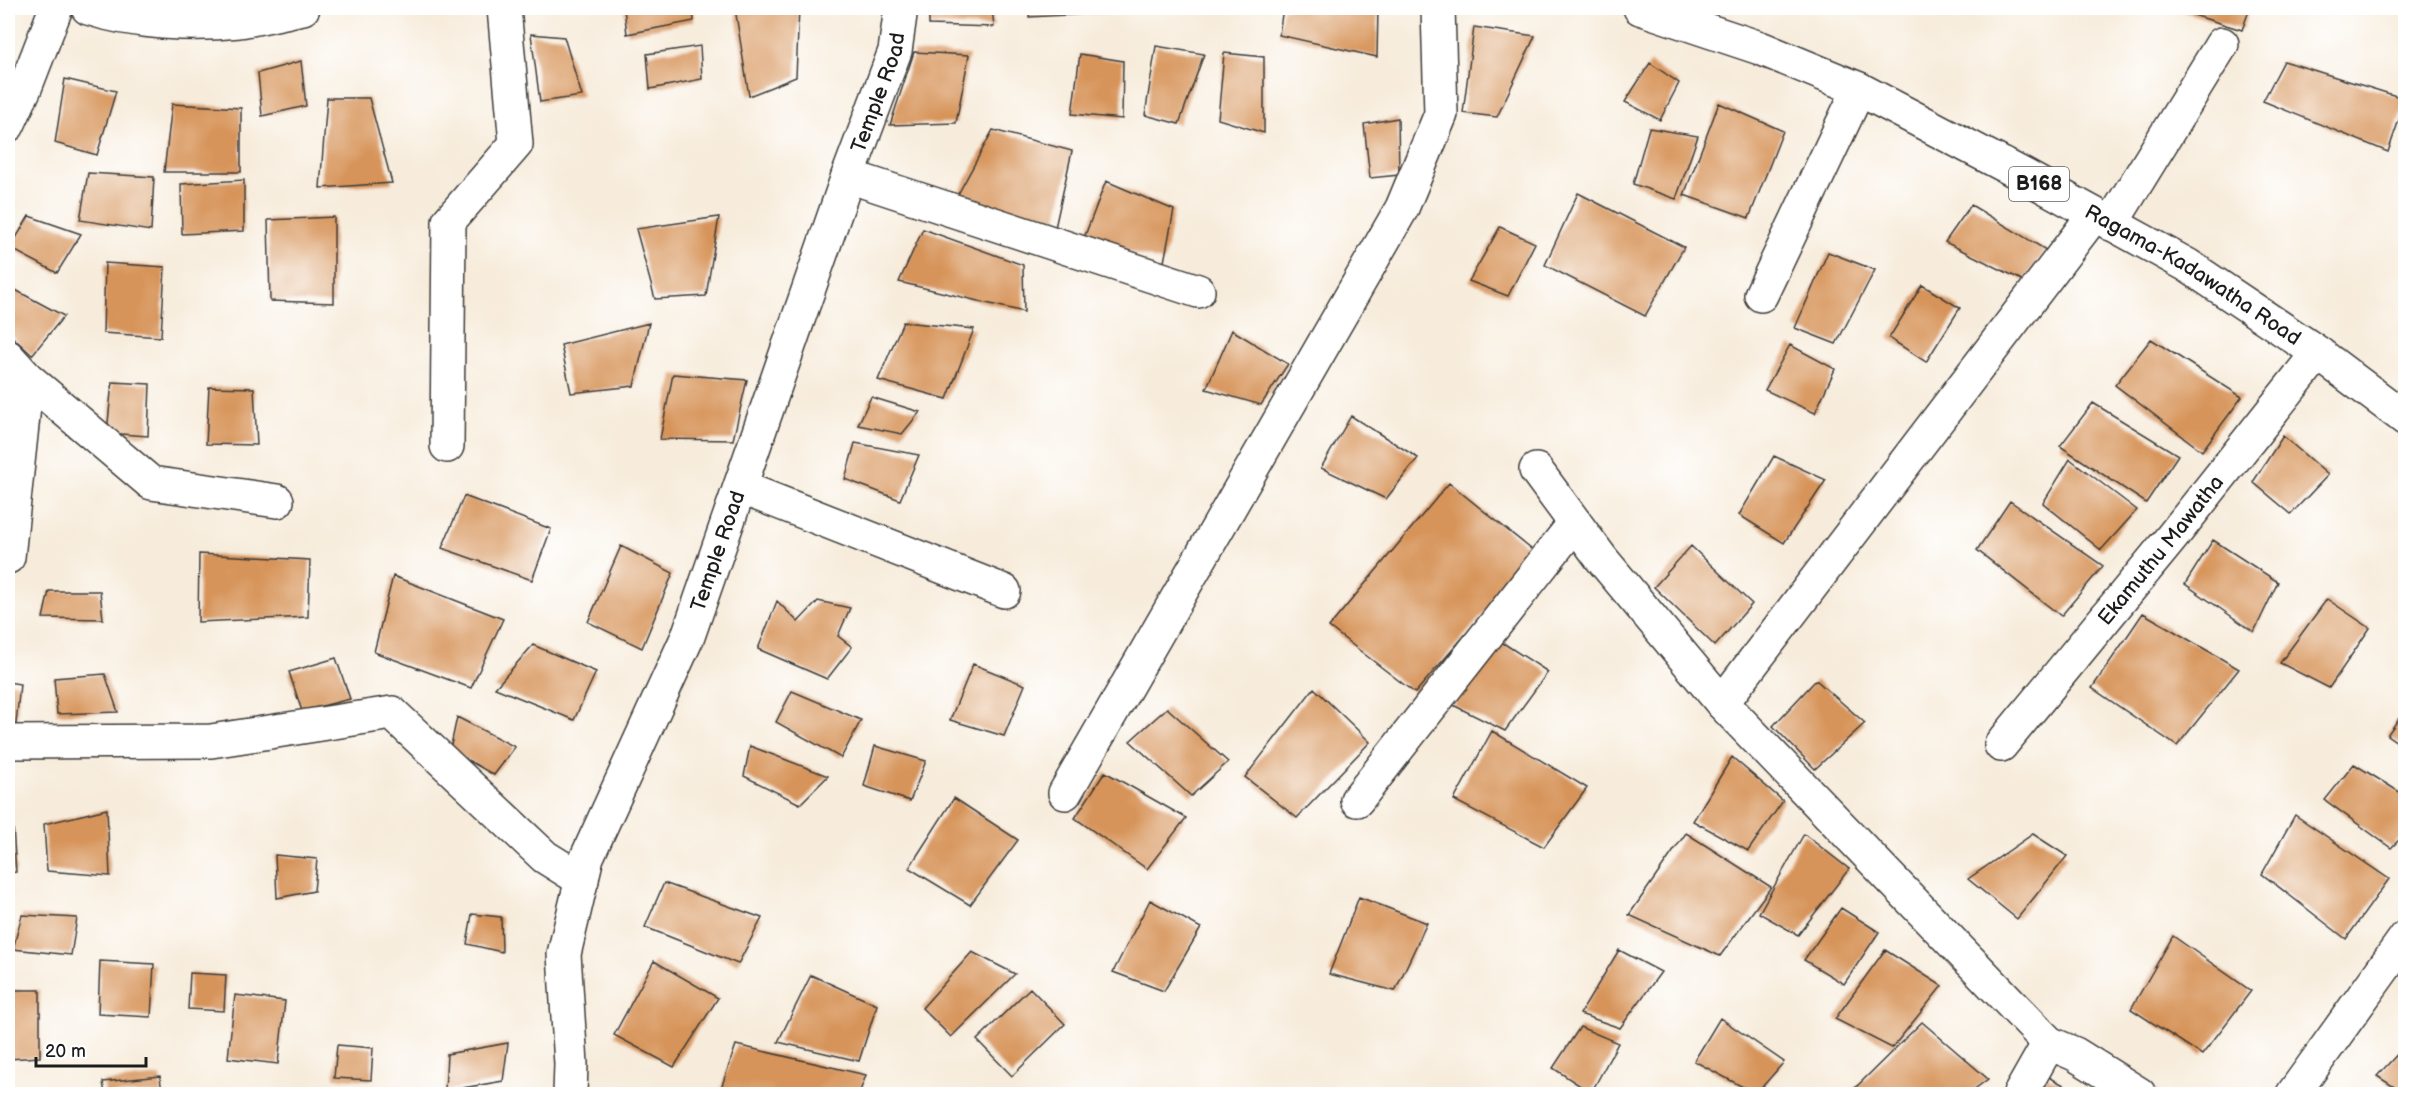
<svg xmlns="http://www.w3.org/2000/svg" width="2413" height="1102" viewBox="0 0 2413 1102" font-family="'Balsamiq Sans',sans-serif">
	<rect width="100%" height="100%" fill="#fff"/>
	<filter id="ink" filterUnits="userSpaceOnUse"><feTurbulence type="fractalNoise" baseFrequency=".0167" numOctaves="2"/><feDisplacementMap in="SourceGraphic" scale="12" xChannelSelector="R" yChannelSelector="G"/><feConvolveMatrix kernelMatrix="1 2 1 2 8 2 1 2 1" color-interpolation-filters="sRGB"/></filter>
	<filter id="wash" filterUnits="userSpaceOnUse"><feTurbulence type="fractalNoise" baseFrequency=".008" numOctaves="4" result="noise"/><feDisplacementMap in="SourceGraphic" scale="24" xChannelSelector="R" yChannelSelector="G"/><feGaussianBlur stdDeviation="1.35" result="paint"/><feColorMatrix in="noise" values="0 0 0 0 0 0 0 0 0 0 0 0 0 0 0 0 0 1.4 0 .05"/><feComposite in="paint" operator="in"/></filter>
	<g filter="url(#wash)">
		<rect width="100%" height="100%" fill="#f7ecdb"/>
		<g id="blocks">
			<!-- building -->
			<path fill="#d7945a" d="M624,8h69l1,13 -67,13z
				M735,8h64l-3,69 -47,19z
				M929,8h63l2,19 -65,-2z
				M1030,8h77l-1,5 -77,4z
				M1283,8h95l-1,49 -98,-22z
				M2171,8h79l-8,22z
				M1474,27l61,9 -38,81 -34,-4z
				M531,34l33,3 18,59 -42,6z
				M700,46l2,33 -52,10 -3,-35z
				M1156,46l48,8 -25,70 -34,-9z
				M914,52l55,3 -13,68 -66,2z
				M1224,53l40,4v76l-46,-14z
				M1080,54l43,7 -1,58 -50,-5z
				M301,61l5,45 -44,10 -4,-43z
				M2284,61l122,38 -18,53 -125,-51z
				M1650,63l29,20 -19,37 -35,-18z
				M65,79l51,12 -19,64 -42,-12z
				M327,98h42l23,85 -72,5z
				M1719,103l64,28 -34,87 -65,-23z
				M172,104l69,4v64h-77z
				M1398,118l1,57 -29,3 -6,-54z
				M1649,128l49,8 -22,63 -43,-15z
				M993,130l79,21 -17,77 -99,-30z
				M88,173l66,4 -3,54 -71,-11z
				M244,180v51l-62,3 -1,-50z
				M1106,181l68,29 -10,52 -80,-24z
				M1578,193l106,54 -39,69 -100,-51z
				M1971,205l75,45 -22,31 -79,-39z
				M29,216l52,18 -24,39 -47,-25z
				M334,217v86l-64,-2 -2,-81z
				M719,217l-13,79 -51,3 -19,-70z
				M1500,227l35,16 -27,53 -39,-15z
				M923,229l100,36 1,47 -125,-30z
				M1828,252l47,18 -39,74 -41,-16z
				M105,263l60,4 -4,70 -58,-4z
				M1922,285l38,23 -34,54 -37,-24z
				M8,286l56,30 -32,39 -24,-22z
				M903,322l71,7 -27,70 -69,-19z
				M649,323l-15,63 -63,7 -10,-48z
				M1232,330l56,34 -27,41 -55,-16z
				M2151,339l91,58 -40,54 -87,-66z
				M1790,345l45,24 -20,44 -50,-23z
				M673,374l74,6 -14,60 -73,-1z
				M112,382l38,2 -2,52 -41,-3z
				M209,387l45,1 3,57 -51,-1z
				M871,397l49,15 -18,22 -44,-9z
				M2093,403l85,52 -32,48 -86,-57z
				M1351,416l67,42 -32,41 -65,-31z
				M2283,436l45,39 -37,39 -38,-32z
				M855,443l64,12 -19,45 -55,-21z
				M1774,456l52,24 -42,63 -45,-28z
				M2070,459l67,51 -36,40 -58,-47z
				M1449,483l87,70 -121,140 -86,-66z
				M464,496l87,33 -19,51 -90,-32z
				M2010,501l93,65 -42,50 -84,-66z
				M2213,540l65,42 -24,50 -69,-48z
				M621,546l52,27 -31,75 -54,-26z
				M1691,546l61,58 -37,42 -61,-59z
				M199,554l111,6 -2,57 -110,5z
				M393,576l110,43 -32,69 -97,-36z
				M49,591h51l3,28 -60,-1z
				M2327,599l43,29 -41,60 -49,-25z
				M777,601l21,21 20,-21 32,7 -12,28 14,11 -25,32 -69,-30z
				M2143,613l96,56 -62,77 -85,-58z
				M1500,641l48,31 -43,59 -52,-26z
				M533,645l63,27 -22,48 -79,-32z
				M336,658l14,41 -48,12 -13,-39z
				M973,664l52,21 -21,51 -54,-16z
				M105,674l13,38 -61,2 -3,-36z
				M1816,680l49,43 -50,46 -42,-43z
				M8,682l12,2 -5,50 -7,-1z
				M1314,688l56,54 -73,76 -52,-41z
				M792,691l69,29 -20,38 -65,-36z
				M1167,708l61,54 -37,34 -61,-55z
				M2406,709v39l-19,-13z
				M457,717l58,30 -21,28 -44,-25z
				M1492,731l95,57 -43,59 -90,-47z
				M750,746l78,30 -28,28 -56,-28z
				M875,746l51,15 -16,40 -46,-15z
				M1732,757l51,44 -35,50 -55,-30z
				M2354,764l52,32v37l-15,15 -66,-48z
				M1105,772l81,46 -39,51 -72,-51z
				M954,798l64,42 -48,65 -61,-37z
				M107,809l3,67 -63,-5 -3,-47z
				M2295,815l94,64 -43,60 -84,-65z
				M8,826h5l3,46 -8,1z
				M1686,833l85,54 -51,69 -91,-41z
				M1804,834l45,35 -51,66 -39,-22z
				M2033,834l34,22 -50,63 -49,-40z
				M275,855l42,4 -3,32 -37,7z
				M664,883l98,35 -24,46 -93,-37z
				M1359,897l68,26 -32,68 -66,-17z
				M1150,900l51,28 -37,63 -51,-19z
				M1841,908l38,24 -35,52 -40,-24z
				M472,914l29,3 1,35 -35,-8z
				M22,915l55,3 -6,37 -58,-6z
				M2173,936l78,55 -49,64 -71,-46z
				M1619,950l42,22 -41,56 -40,-14z
				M1885,950l57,36 -50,62 -57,-29z
				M972,952l43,22 -64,63 -29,-29z
				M100,961l54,3 -3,53 -53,-3z
				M654,961l64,37 -44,69 -60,-32z
				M190,973l36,2 -2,36 -36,-2z
				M811,975l66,30 -18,56 -81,-19z
				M1030,988l35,36 -53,52 -35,-36z
				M8,990h32v67l-32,2z
				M235,995l50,6 -7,63 -50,-6z
				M1720,1018l64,44 -28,32 -62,-33z
				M1922,1022l66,57 -20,15h-119z
				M1580,1027l38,16 -27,50 -38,-25z
				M508,1043l-5,38 -58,10 2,-37z
				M337,1045l36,3 -2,32 -37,-2z
				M736,1045l130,30 -7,19h-140z
				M2406,1045v49h-1l-28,-18z
				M2043,1074l38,20h-49z
				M160,1076l2,18h-57l-2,-12z"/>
		</g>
	</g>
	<g filter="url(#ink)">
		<use href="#blocks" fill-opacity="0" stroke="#3d3b39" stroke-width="1.5"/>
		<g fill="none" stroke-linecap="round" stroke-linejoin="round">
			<!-- minor casing -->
			<g stroke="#3d3b39" stroke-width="36">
				<g id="minor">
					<path d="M8,125l17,-37 31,-80"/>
					<path d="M848,176l350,115"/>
					<path d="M2111,224l111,-180"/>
					<path d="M1761,295l98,-206"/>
					<path d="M8,357l19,21 124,105 126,18"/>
					<path d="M447,446l2,-225 67,-77 -12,-136"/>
					<path d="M1536,470l65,88 121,145 327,340"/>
					<path d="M740,487l264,104"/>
					<path d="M8,557l19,-179"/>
					<path d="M1722,703l372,-488"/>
					<path d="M8,742l203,-1 181,-28 153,144 37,23"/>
					<path id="s1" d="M2001,745l171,-208 146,-184"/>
					<path d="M1065,793l337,-585 39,-94 -3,-106"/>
					<path d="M1357,800l218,-277"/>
					<path id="s2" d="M570,1094l1,-30 -7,-110 23,-97 101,-221 160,-460 47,-125 6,-43"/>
					<path d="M2020,1094l29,-51 26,11 64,40"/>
					<path d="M2293,1094l113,-157"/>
				</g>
			</g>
			<!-- major casing -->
			<g stroke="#3d3b39" stroke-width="36">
				<g id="major">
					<path d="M88,8c45,15 104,18 151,13 22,-3 43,-9 64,-13"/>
					<path id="s3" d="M1640,8l120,40 99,41 166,87 162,89 131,88 88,66"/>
				</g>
			</g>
			<!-- minor -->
			<use href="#minor" stroke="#fff" stroke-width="33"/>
			<!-- major -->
			<use href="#major" stroke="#fff" stroke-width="33"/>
		</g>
	</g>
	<g text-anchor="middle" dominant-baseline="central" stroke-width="6" stroke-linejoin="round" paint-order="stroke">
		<!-- shield labels -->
		<rect fill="#fff" stroke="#606060" stroke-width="1.5" x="2009" y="167" width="60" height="34" rx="4.5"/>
		<g font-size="20" font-weight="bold" fill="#1c1c1c">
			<text x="2039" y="184">B168</text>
		</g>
		<!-- street labels -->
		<g font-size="21" fill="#1c1c1c" stroke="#fff">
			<text stroke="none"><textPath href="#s2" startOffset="1059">Temple Road</textPath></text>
			<text stroke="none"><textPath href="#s3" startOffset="616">Ragama-Kadawatha Road</textPath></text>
			<text stroke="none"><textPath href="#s1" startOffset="252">Ekamuthu Mawatha</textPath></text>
			<text stroke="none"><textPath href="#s2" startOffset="573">Temple Road</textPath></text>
		</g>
	</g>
	<!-- margin -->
	<rect width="2413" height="1102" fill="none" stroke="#fff" stroke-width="30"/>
	<!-- scale -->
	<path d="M36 1057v9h110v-9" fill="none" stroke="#1c1c1c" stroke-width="3"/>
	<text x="45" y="1057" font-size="18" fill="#1c1c1c" stroke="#ffffff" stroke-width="4.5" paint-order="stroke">20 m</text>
</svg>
